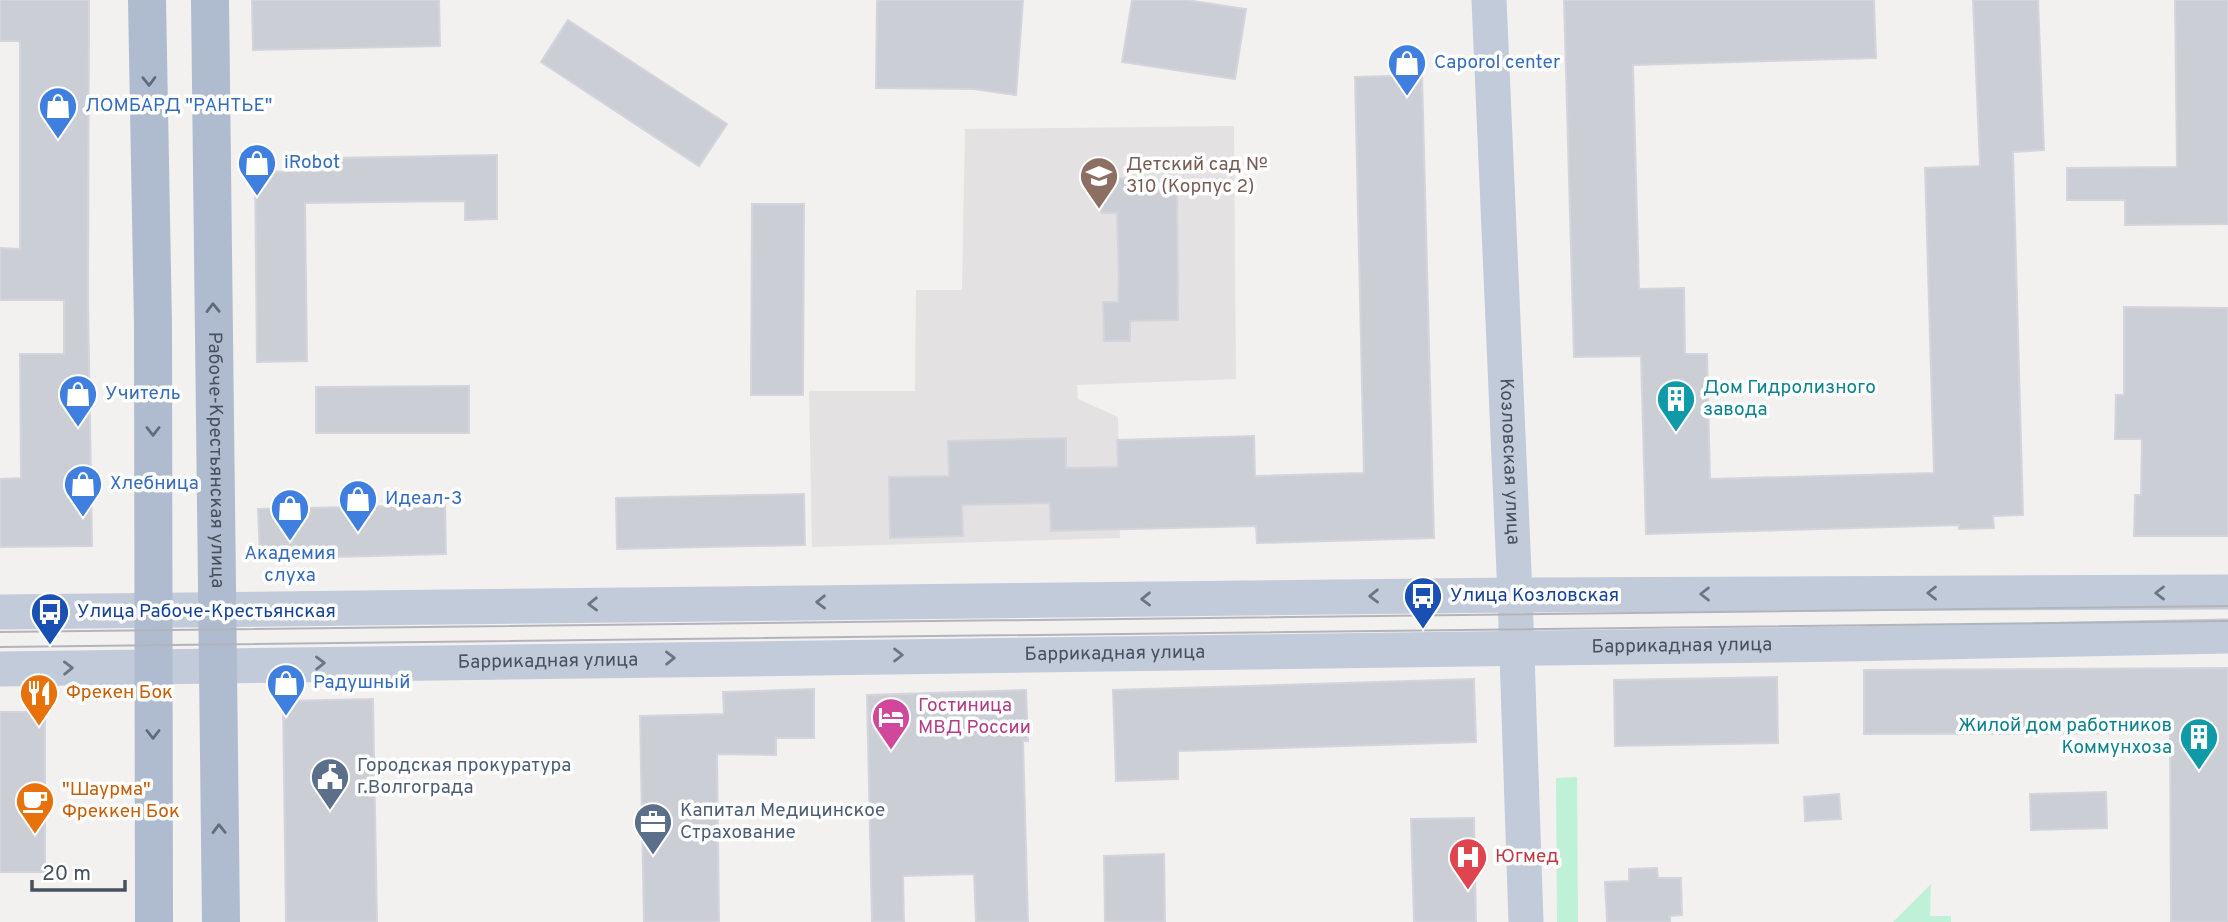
<svg xmlns="http://www.w3.org/2000/svg" width="2228" height="922" viewBox="0 0 2228 922" font-family="Overpass,sans-serif">
	<rect width="100%" height="100%" fill="#f3f0f0"/>
	<!-- education -->
	<path fill="#e4e1e2" d="M1234,126l2,253 -159,6 1,14 40,18 2,121 -308,9 -3,-156h106l1,-101h46l3,-161z"/>
	<!-- green -->
	<path fill="#bef1d8" d="M1577,777l1,145h-21l-1,-144z
		M1931,884l-1,32h21v6h-58z"/>
	<!-- building -->
	<path fill="#ccced6" stroke="#d4d5dc" stroke-width="2" d="M0,0h89l-1,300 4,246 -92,1v-68l21,-1 -1,-124h44v-54h-64v-52l20,1v-208h-20z
		M252,0h187l1,46 -187,4z
		M877,0h146l-7,95 -42,-6 -98,-1z
		M1132,0h54l60,9 -11,70 -113,-17z
		M1564,0h310l2,58 -243,7 6,224 45,-1 1,66h22l3,125 224,-6 -9,-305 55,-2 -7,-166h65l6,150 -31,2 10,363 -30,1 1,12 -35,1v-4l-313,9 -5,-178 -67,1z
		M2175,0h53v224l-103,1v-25h-58v-32l110,-1z
		M568,20l159,104 -28,42 -158,-104z
		M1422,75l12,463 -177,5 -1,-17 -205,5 -1,-28 -88,2 1,31 -73,2 -1,-61 60,-1 -1,-35 118,-3v30l52,-1 -1,-27 137,-4 1,40 109,-3 -9,-396z
		M497,155v64l-32,1v-19l-160,2 2,158 -50,1 -2,-190 78,-1v-13z
		M1137,178v14l40,-1 1,129 -48,1v20h-26l-1,-39h15l1,-24 -2,-65h-15l-1,-34z
		M752,204h52l-1,191h-52z
		M2124,307l104,1v228h-94l1,-41h6l1,-56h-27l1,-44h8z
		M469,386v47h-153v-46z
		M804,494l1,51 -188,4 -1,-51z
		M445,505l1,49 -186,5 -2,-50z
		M2228,668v254h-57l-1,-189 -306,1v-64z
		M1777,677l1,66 -163,3 -1,-66z
		M1474,679l2,63 -298,9v28l-62,2 -3,-91z
		M814,689v49h-38v17l-59,-1 2,168h-75l-4,-206 84,-2 -1,-22z
		M1026,690l2,51h-5l5,181h-52l-2,-48 -71,2 1,46h-32l-5,-227z
		M373,699l4,223h-91l-3,-221z
		M0,712h45v160h-45z
		M2106,792l1,36 -76,2 -1,-36z
		M1839,794l2,25 -36,2 -1,-24z
		M1474,818l2,104h-62l-3,-103z
		M1164,854l1,68h-60l-1,-66z
		M1657,868l1,10h23l1,37 -12,1v6h-63l-2,-40 24,-1v-12z"/>
	<g fill="none" stroke-linecap="round" stroke-linejoin="round">
		<!-- secondary -->
		<g stroke="#c2cbd9" stroke-width="35">
			<path id="s1" d="M1489,0l26,595 11,327"/>
			<path d="M0,612l1515,-17 713,-3"/>
			<path id="s2" d="M0,669l1846,-25 382,-8"/>
		</g>
		<!-- primary -->
		<g stroke="#afbccf" stroke-width="38">
			<path d="M147,0l6,325 1,597"/>
			<path id="s3" d="M210,0l11,922"/>
		</g>
		<!-- tram -->
		<path stroke="#b2b4bb" stroke-width="2" d="M0,632l2228,-26
			M0,647l2228,-26"/>
	</g>
	<!-- one-way arrows -->
	<defs><path id="oneway-chevron" d="M-2-3.5L2.5 0L-2 3.5" fill="none" stroke-width="1.6" stroke-linecap="round" stroke-linejoin="round" transform="scale(1.75)"/></defs>
	<g stroke="#616c7a">
		<use href="#oneway-chevron" transform="translate(149 81) rotate(89)"/>
		<use href="#oneway-chevron" transform="translate(213 308) rotate(-91)"/>
		<use href="#oneway-chevron" transform="translate(153 431) rotate(90)"/>
		<use href="#oneway-chevron" transform="translate(153 734) rotate(90)"/>
		<use href="#oneway-chevron" transform="translate(219 829) rotate(-91)"/>
	</g>
	<g stroke="#6c7683">
		<use href="#oneway-chevron" transform="translate(1932 593) rotate(180)"/>
		<use href="#oneway-chevron" transform="translate(2160 593) rotate(180)"/>
		<use href="#oneway-chevron" transform="translate(1705 594) rotate(180)"/>
		<use href="#oneway-chevron" transform="translate(1374 596) rotate(179)"/>
		<use href="#oneway-chevron" transform="translate(1146 599) rotate(179)"/>
		<use href="#oneway-chevron" transform="translate(821 602) rotate(179)"/>
		<use href="#oneway-chevron" transform="translate(593 604) rotate(179)"/>
		<use href="#oneway-chevron" transform="translate(898 655)"/>
		<use href="#oneway-chevron" transform="translate(670 658) rotate(-1)"/>
		<use href="#oneway-chevron" transform="translate(320 663) rotate(-1)"/>
		<use href="#oneway-chevron" transform="translate(68 668) rotate(-1)"/>
	</g>
	<!-- icons -->
	<defs>
		<g id="shop-pin" transform="scale(2.0125)"><path d="M0 17L-7.5 6A9.5 9.5 0 1 1 7.5 6Z" fill="#3f7fe0" stroke="#fff"/><path d="M-5-2.5h2.3a2.7 3.5 0 0 1 5.4 0H5L5.5 6h-11ZM-1.5-2.5h3a1.5 2.3 0 0 0-3 0Z" fill="#fff"/></g>
		<g id="school-pin" transform="scale(2.0125)"><path d="M0 17L-7.5 6A9.5 9.5 0 1 1 7.5 6Z" fill="#8d6e63" stroke="#fff"/><path d="M0-5L7-2L0 1L-7-2ZM-4 1L0 2.5L4 1V4Q0 6-4 4Z" fill="#fff"/></g>
		<g id="building-pin" transform="scale(2.0125)"><path d="M0 17L-7.5 6A9.5 9.5 0 1 1 7.5 6Z" fill="#0f9aa8" stroke="#fff"/><path d="M-4-6H4V6H1V3H-1V6H-4ZM-2.5-4.3h1.7v1.8h-1.7ZM.8-4.3h1.7v1.8H.8ZM-2.5-1h1.7V.8h-1.7ZM.8-1h1.7V.8H.8Z" fill="#fff"/></g>
		<g id="bus-pin" transform="scale(2.0125)"><path d="M0 17L-7.5 6A9.5 9.5 0 1 1 7.5 6Z" fill="#1a4fb4" stroke="#fff"/><path d="M-5-6H5V4H4V6H2V4H-2V6H-4V4H-5ZM-3.5-4V0h7V-4ZM-3.5 1.2v1.5H-2V1.2ZM2 1.2v1.5H3.5V1.2Z" fill="#fff"/></g>
		<g id="restaurant-pin" transform="scale(2.0125)"><path d="M0 17L-7.5 6A9.5 9.5 0 1 1 7.5 6Z" fill="#e8710a" stroke="#fff"/><path d="M-5-6h1v4h1v-4h1v4h1v-4h1v5L-1.5 .5V6h-2V.5L-5-1ZM5-6V6H3V1.5H1.5Q1.5-4 5-6Z" fill="#fff"/></g>
		<g id="hotel-pin" transform="scale(2.0125)"><path d="M0 17L-7.5 6A9.5 9.5 0 1 1 7.5 6Z" fill="#d1479c" stroke="#fff"/><path d="M-6-4.5h1.5V1H6V5H4.5V3h-9V5H-6ZM-4 0a1.8 1.8 0 1 1 3.6 0ZM.5 0V-2.5h3Q6-2.5 6 0Z" fill="#fff"/></g>
		<g id="civic-pin" transform="scale(2.0125)"><path d="M0 17L-7.5 6A9.5 9.5 0 1 1 7.5 6Z" fill="#5c6f8a" stroke="#fff"/><path d="M-.6-6.5H3V-4.5H.6V-3L4-1V1h2V6H-6V1h2V-1L-.6-3ZM-1.2 2.5V6h2.4V2.5Z" fill="#fff"/></g>
		<g id="cafe-pin" transform="scale(2.0125)"><path d="M0 17L-7.5 6A9.5 9.5 0 1 1 7.5 6Z" fill="#e8710a" stroke="#fff"/><path d="M-5.5-4.5H6V0H3Q3 3.5 0 3.5H-2.5Q-5.5 3.5-5.5 0ZM3-3.2v2h1.7v-2ZM-6 4.5H4V6H-6Z" fill="#fff"/></g>
		<g id="office-pin" transform="scale(2.0125)"><path d="M0 17L-7.5 6A9.5 9.5 0 1 1 7.5 6Z" fill="#5c6f8a" stroke="#fff"/><path d="M-6-3h4V-5.5h4V-3h4V5H-6ZM-1-4.5V-3h2v-1.5ZM-6 0V1H6V0Z" fill="#fff"/></g>
		<g id="hospital-pin" transform="scale(2.0125)"><path d="M0 17L-7.5 6A9.5 9.5 0 1 1 7.5 6Z" fill="#e0444e" stroke="#fff"/><path d="M-5-5h3v3.5h4V-5h3V5h-3V1.5h-4V5h-3Z" fill="#fff"/></g>
	</defs>
	<g fill-rule="evenodd">
		<use href="#shop-pin" x="1407" y="63"/>
		<use href="#shop-pin" x="58" y="106"/>
		<use href="#shop-pin" x="257" y="163"/>
		<use href="#school-pin" x="1099" y="176"/>
		<use href="#shop-pin" x="78" y="394"/>
		<use href="#building-pin" x="1676" y="399"/>
		<use href="#shop-pin" x="83" y="484"/>
		<use href="#shop-pin" x="358" y="499"/>
		<use href="#shop-pin" x="290" y="508"/>
		<use href="#bus-pin" x="1423" y="596"/>
		<use href="#bus-pin" x="50" y="612"/>
		<use href="#shop-pin" x="286" y="683"/>
		<use href="#restaurant-pin" x="39" y="693"/>
		<use href="#hotel-pin" x="891" y="717"/>
		<use href="#building-pin" x="2199" y="737"/>
		<use href="#civic-pin" x="330" y="777"/>
		<use href="#cafe-pin" x="35" y="801"/>
		<use href="#office-pin" x="653" y="822"/>
		<use href="#hospital-pin" x="1468" y="857"/>
	</g>
	<g text-anchor="middle" dominant-baseline="central" stroke-width="7" stroke-linejoin="round" paint-order="stroke">
		<!-- shop labels -->
		<g font-size="19" fill="#366cbe" stroke="#fff" text-anchor="start">
			<text x="1434" y="63">Caporol center</text>
			<text x="85" y="106">ЛОМБАРД "РАНТЬЕ"</text>
			<text x="284" y="163">iRobot</text>
			<text x="105" y="394">Учитель</text>
			<text x="110" y="484">Хлебница</text>
			<text x="385" y="499">Идеал-3</text>
			<text x="290" y="554" text-anchor="middle">Академия<tspan x="290" dy="22">слуха</tspan></text>
			<text x="313" y="683">Радушный</text>
		</g>
		<!-- education labels -->
		<g font-size="19" fill="#785e54" stroke="#fff" text-anchor="start">
			<text x="1126" y="165">Детский сад №<tspan x="1126" dy="22">310 (Корпус 2)</tspan></text>
		</g>
		<!-- culture labels -->
		<g font-size="19" fill="#0d838f" stroke="#fff" text-anchor="start">
			<text x="1703" y="388">Дом Гидролизного<tspan x="1703" dy="22">завода</tspan></text>
			<text x="2172" y="726" text-anchor="end">Жилой дом работников<tspan x="2172" dy="22">Коммунхоза</tspan></text>
		</g>
		<!-- street labels -->
		<g font-size="19" fill="#47515e" stroke="#fff">
			<text stroke="none"><textPath href="#s3" startOffset="460">Рабоче-Крестьянская улица</textPath></text>
			<text stroke="none"><textPath href="#s1" startOffset="462">Козловская улица</textPath></text>
			<text stroke="none"><textPath href="#s2" startOffset="1682">Баррикадная улица</textPath></text>
			<text stroke="none"><textPath href="#s2" startOffset="1115">Баррикадная улица</textPath></text>
			<text stroke="none"><textPath href="#s2" startOffset="548">Баррикадная улица</textPath></text>
		</g>
		<!-- transit labels -->
		<g font-size="19" fill="#164399" stroke="#fff" text-anchor="start">
			<text x="1450" y="596">Улица Козловская</text>
			<text x="77" y="612">Улица Рабоче-Крестьянская</text>
		</g>
		<!-- food labels -->
		<g font-size="19" fill="#c56008" stroke="#fff" text-anchor="start">
			<text x="66" y="693">Фрекен Бок</text>
			<text x="62" y="790">"Шаурма"<tspan x="62" dy="22">Фреккен Бок</tspan></text>
		</g>
		<!-- hotel labels -->
		<g font-size="19" fill="#b23c85" stroke="#fff" text-anchor="start">
			<text x="918" y="706">Гостиница<tspan x="918" dy="22">МВД России</tspan></text>
		</g>
		<!-- service labels -->
		<g font-size="19" fill="#4e5e75" stroke="#fff" text-anchor="start">
			<text x="357" y="766">Городская прокуратура<tspan x="357" dy="22">г.Волгограда</tspan></text>
			<text x="680" y="811">Капитал Медицинское<tspan x="680" dy="22">Страхование</tspan></text>
		</g>
		<!-- health labels -->
		<g font-size="19" fill="#be3a42" stroke="#fff" text-anchor="start">
			<text x="1495" y="857">Югмед</text>
		</g>
	</g>
	<!-- scale -->
	<path d="M32 880v10h93v-10" fill="none" stroke="#47515e" stroke-width="3.5"/>
	<text x="42" y="880" font-size="21" fill="#47515e" stroke="#ffffff" stroke-width="5" paint-order="stroke">20 m</text>
</svg>
